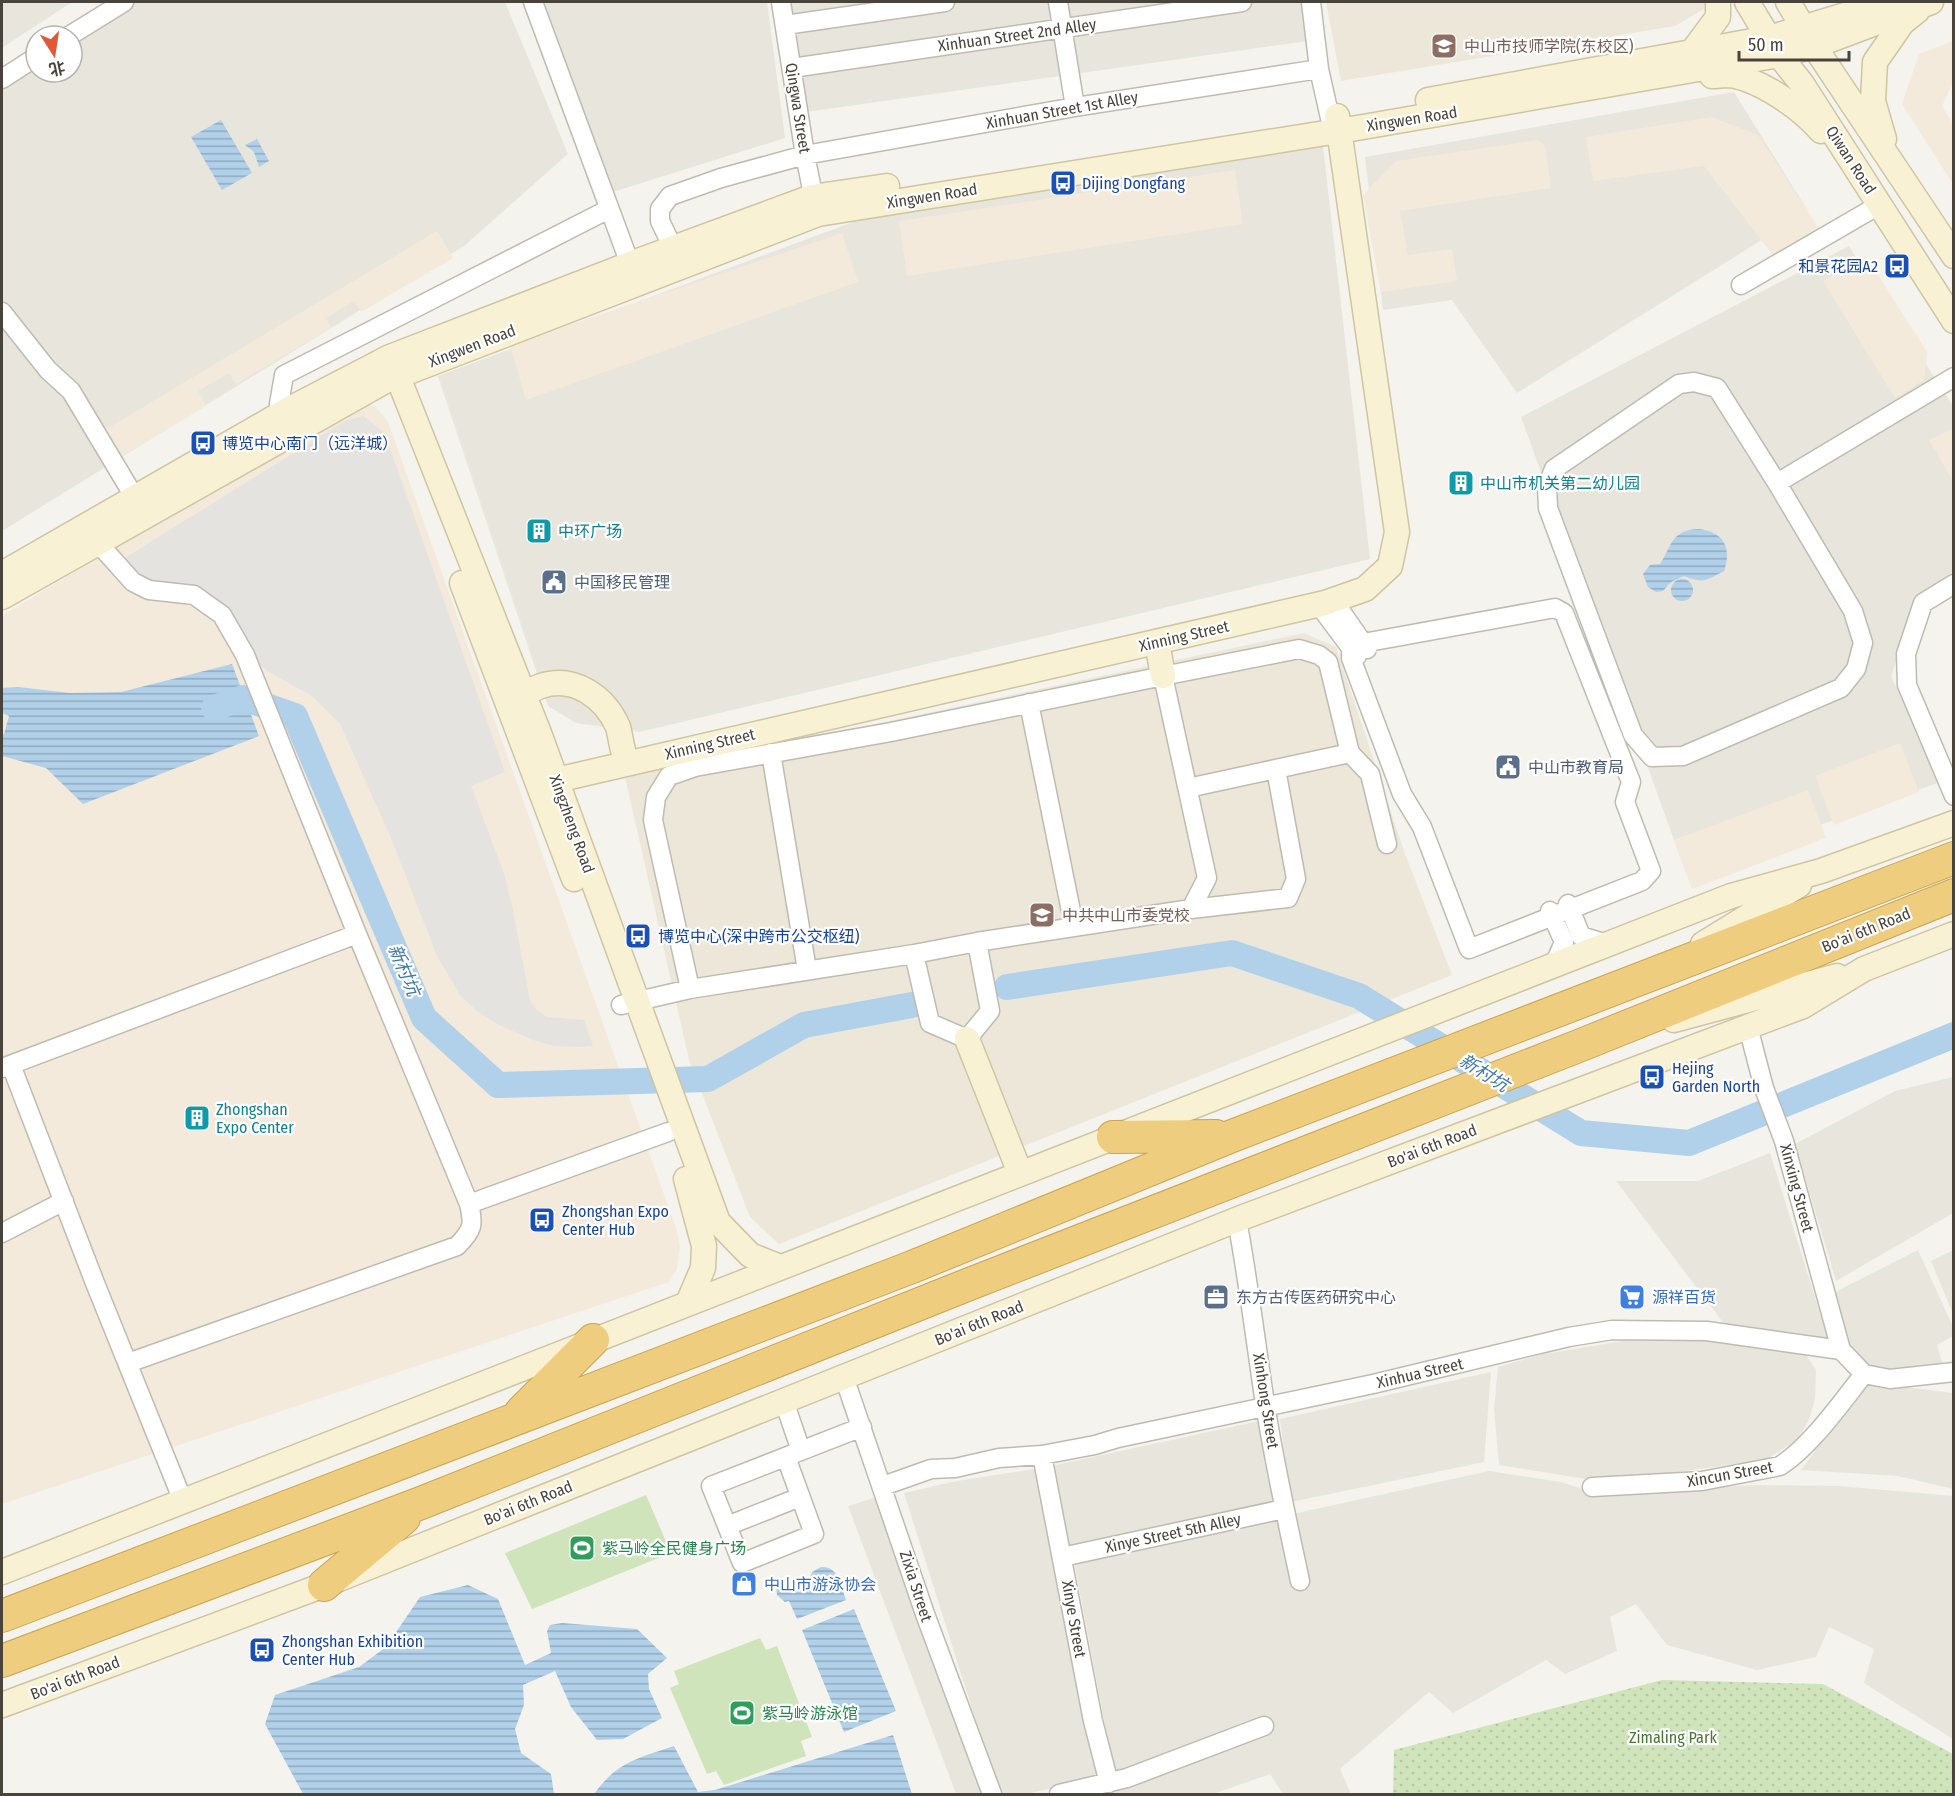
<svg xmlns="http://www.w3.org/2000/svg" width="1955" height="1796" viewBox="0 0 1955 1796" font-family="'Fira Sans Condensed','Noto Sans SC',sans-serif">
	<defs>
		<pattern id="park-dots" width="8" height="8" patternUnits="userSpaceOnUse" patternTransform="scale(1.5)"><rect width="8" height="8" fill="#d0e4bb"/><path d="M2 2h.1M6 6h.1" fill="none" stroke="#b4c5a2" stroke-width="1.8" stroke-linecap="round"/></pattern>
		<pattern id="water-rules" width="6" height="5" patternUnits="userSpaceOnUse" patternTransform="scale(1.5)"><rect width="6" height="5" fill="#b1d0e9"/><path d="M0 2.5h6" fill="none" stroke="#92aabe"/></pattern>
	</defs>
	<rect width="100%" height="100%" fill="#f5f3ed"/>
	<!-- residential -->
	<path fill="#e8e5dc" d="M2,2h70l-70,46z
		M111,2h394l63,152 -104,92 -462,285v-458l34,-23v22h36v-36h-14z
		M540,2h227l18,136 -172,54z
		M789,2h528l5,37 -516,73z
		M1734,92l74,119 -291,182 -65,-93 -69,10 -18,-153z
		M1323,146l47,413 -731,173 -63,-9 -28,-17 -110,-330 426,-158z
		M1849,246l104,160v171l-38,21 -24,79 55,103 -260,93 -165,-456z
		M1953,1077v136l-117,68 -41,-137 100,-53z
		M1770,1153l58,186 -103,-14 -109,-144h82z
		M1918,1250l35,77v9l-16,9 7,23 -54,7 -24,-6 -18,-21 -17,-54z
		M1953,1250v64l-22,-53z
		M1701,1340l105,15 10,15 -1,29 -6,21 -12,20 -32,20 -109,15 -70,4 -87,-14 -5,-56 4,-42 46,-13 79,-13z
		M1491,1372l-7,90 -193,40 -11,-83z
		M1866,1382l87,11v96l-55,-13 -97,-6z
		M1264,1420l16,82 -212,47 -17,-83z
		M1035,1469l63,308 -71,17h-28l-95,-301 53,-12z
		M1489,1471l72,11 36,11 157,-8 85,1 114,10v243l-89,-56 10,-34 -45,-22 -13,30 -59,13 -90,-25 -31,-41 -26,13 7,34 -52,23 -19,-14 -93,53 -24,-21 -89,77 11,25h-68l-13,-20 -57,20h-161l62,-21 -40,-211z
		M877,1497l108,297h-29l-108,-288z"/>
	<!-- commercial -->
	<path fill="#f3eadb" d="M1953,41v41l-11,24 11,18v60l-51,-80 17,-50z
		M1712,117l46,18 62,95 -44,29 -72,-93 -111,15 -7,-44z
		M1538,140l7,6 6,42 -151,23 8,44 44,-6 5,32 -76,11 -18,-97 33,-34z
		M1235,170l8,54 -336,52 -8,-55z
		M437,231l16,27 -92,54 -7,-11 -28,17 5,10 -95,56 -7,-11 -31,18 8,15 -85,51 -16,-27z
		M842,233l16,49 -332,118 -16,-55z
		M1866,256l61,96 -3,28 -29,18 -72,-117z
		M360,404l15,2 13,16 288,806 4,19 -3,22 -8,13 -667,222v-888l294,-178z
		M1952,429l2,1 -1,51 -24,-41z
		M1900,743l19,49 -85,33 -19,-49z
		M1808,790l18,48 -134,51 -18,-49z"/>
	<!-- education -->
	<path fill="#ece7d9" d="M1326,2h381v5l-32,19 -334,55z
		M1304,633l32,14 69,207 47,121 -673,269 -29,-27 -61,-157 -64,-283z"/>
	<!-- green -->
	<path fill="#d0e4bb" d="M646,1495l25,58 -139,56 -27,-56z
		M760,1638l6,12 11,-4 35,91 -11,4 5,15 -82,29 -8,-14 -9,3 -37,-86 9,-4 -5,-13z"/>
	<!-- park -->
	<path fill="url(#park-dots)" d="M1662,1680l161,4 130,70v40h-560l1,-44z"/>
	<!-- parking -->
	<path fill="#e4e3e0" d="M363,416l19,15 5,9 118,332 -34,14 33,88 9,36 17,91 7,9 10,7 37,3 9,26 -13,1 -26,-1 -21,-6 -34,-15 -22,-14 -17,-16 -23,-39 -46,-118 -51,-114 -28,-28 -43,-24 -42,-35 -18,-25 -24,-12 -65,-19 -13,-12 238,-148z"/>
	<!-- water -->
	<path fill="url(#water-rules)" d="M221,120l31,53 -30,17 -31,-53z
		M257,139l12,22 -10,6 -5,-15 -9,-7z
		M1699,529c25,3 33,19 25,42 -17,9 -21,13 -40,5l-13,6 -8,9 -7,1 -8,-5 -5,-13 7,-9 10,-1c12,-17 10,-34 39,-35z
		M1671 590a11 11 0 1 1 22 0a11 11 0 1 1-22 0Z
		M232,664l27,72 -176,68 -37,-36 -44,-12v-21l2,-1 5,-18 -7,-3v-25l16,-1 52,6 51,-1z
		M821,1567c18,-1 20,19 25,33l-49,19 -8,-18 -4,1 -8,-7 -1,-9 7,-4 11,4 15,-6 3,-8z
		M468,1585l30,14 27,66 26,-12 -4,-22 3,-6 12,-2 75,6 30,29 -19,16 1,15 13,29 -39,21 -26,1 -26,-33 -16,-36 -32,14 1,20 -9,24 6,24 30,21 3,20h-251l-38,-70 10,-29 84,-28 27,-20 34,-50z
		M854,1609l42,102 -52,21 -42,-102z
		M893,1735l19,59h-318c23,-32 44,-36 80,-48l24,46 17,-2z"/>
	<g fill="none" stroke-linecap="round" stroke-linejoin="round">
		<!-- river -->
		<path stroke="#b1d0e9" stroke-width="26" d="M214,708l29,-10 52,18 129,302 74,67 210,-6 96,-54 108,-20
			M1007,987l225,-34 127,43 222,137 108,10 265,-108"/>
		<!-- street casing -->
		<g stroke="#bfbbb0" stroke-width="21">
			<path id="street" d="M533,2l97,262
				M781,2l24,153 11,54
				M1058,2l17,105
				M1311,2l8,67 11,49
				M785,25l160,-23
				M69,36l55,-34
				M792,68l450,-66
				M2,79l34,-22
				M673,248l-13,-27v-12l10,-13 51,-18 84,-23 270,-48 244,-38
				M1741,285l138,-80
				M2,312l46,58 23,21 64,107
				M1694,382l23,6 60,95 76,128 10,32 -7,26 -15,19 -158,68 -31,1 -19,-22 -85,-227 -1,-21 7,-18 125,-85z
				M284,412l-5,-8 5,-29 325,-166
				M1777,483l177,-106
				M98,543l35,39 16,8 45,5 28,20 23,40 112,279 112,270
				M1954,584l-31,19 -17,51 1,31 47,111
				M1333,600l34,49
				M1319,605l38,51
				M1555,608l9,5 67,169 -6,20 26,69 -9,10 -173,68 -47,-122 -20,-33 -51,-136v-10l12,-5z
				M1163,676l136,-27 20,6 9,7 22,91 20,21 17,70
				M1029,703l45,223
				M771,753l36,217
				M1188,788l162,-35
				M1568,904l13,32 26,8
				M1191,909l97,-11 8,-19 -20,-110
				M1550,911l14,31 -10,23
				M914,954l63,-12
				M621,1005l69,-16 224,-35 16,69 37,16 23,-28 -13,-69 214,-33 16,-31 -44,-202 -272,56 -196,35 -26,9 -13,21 -3,23 37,169
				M1748,1027l16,61 20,53 57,209
				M11,1065l84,218 88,218
				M2,1068l355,-134
				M1237,1220c11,59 18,117 27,177 9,61 23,123 36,184
				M2,1233l62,-32
				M128,1363l329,-117c16,-16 17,-21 12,-42l199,-72
				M844,1377l81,237 67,180
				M784,1401l17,50
				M1042,1455l51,266 16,62
				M786,1457l28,77 -72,29 -31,-77 151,-59
				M883,1486l48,-17 24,-1 44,-10 43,-3 53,-10 23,-7 255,-54 196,-47 43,-7 95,1 134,19 23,24 26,5 64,-7
				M1592,1487l110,-6 78,-15c31,-20 61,-63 84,-92
				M727,1526l73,-29
				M1062,1557l222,-48
				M1059,1794l68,-16 137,-52"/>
		</g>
		<!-- secondary casing -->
		<g stroke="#cec5a2" stroke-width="27">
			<path id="secondary" d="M1747,2l32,53 23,29 152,237
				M1788,2l26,44 140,210
				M1692,52l26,-35v-15
				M1712,76c5,0 12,-1 18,-1 31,5 71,33 91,56
				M1428,100l341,-62 119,-36
				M1884,139l-11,-38 2,-39 27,-39 15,-12
				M392,362l147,371 179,489 32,33 30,12
				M2,574l282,-162 106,-55 240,-93 182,-67 75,-11
				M462,583l112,296
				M2,597l383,-216 433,-167 545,-87 416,-72 35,-9 117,-44
				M1157,642l6,34
				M524,694c5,-2 11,-6 17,-8 33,-11 64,11 77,41 2,7 3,16 5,23
				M539,784l786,-181 40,-14 25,-23 7,-34 -60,-416
				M1703,944l96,-59
				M1674,1020l163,-44
				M967,1039l53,134
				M686,1179l18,67 -1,22 -15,35
				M2,1572l1729,-676 90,-25 133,-48
				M2,1705l322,-120 917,-367 562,-212 61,-37 90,-35"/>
		</g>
		<!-- highway casing -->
		<g stroke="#cca44f" stroke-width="34">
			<path id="highway" d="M1113,1137l103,-1
				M521,1412l72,-72
				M324,1585l80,-67
				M2,1616l910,-349 320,-131 722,-278
				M2,1661l419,-158 546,-218 609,-238 378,-152"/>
		</g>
		<!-- street -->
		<use href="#street" stroke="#fff" stroke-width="18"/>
		<!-- secondary -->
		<use href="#secondary" stroke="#f9f1d3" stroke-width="24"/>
		<!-- highway -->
		<use href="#highway" stroke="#eecd7f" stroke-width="32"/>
	</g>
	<!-- icons -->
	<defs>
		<g id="university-square" transform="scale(1.35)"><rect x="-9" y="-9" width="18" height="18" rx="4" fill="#8d6e63" stroke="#fff"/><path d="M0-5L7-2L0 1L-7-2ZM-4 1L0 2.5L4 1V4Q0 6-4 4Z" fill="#fff"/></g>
		<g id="bus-square" transform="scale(1.35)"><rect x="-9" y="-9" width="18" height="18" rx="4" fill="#1a4fb4" stroke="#fff"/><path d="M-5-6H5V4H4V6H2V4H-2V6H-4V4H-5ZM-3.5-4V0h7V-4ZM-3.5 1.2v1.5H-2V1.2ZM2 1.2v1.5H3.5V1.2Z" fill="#fff"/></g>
		<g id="building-square" transform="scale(1.35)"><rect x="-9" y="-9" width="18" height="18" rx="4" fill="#0f9aa8" stroke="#fff"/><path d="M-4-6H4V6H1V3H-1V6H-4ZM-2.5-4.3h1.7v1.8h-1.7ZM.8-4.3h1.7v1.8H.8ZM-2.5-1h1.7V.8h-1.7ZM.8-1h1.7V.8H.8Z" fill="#fff"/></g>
		<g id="civic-square" transform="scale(1.35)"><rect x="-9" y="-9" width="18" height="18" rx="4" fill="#5c6f8a" stroke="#fff"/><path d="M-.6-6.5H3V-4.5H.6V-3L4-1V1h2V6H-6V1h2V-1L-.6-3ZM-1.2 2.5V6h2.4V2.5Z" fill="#fff"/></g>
		<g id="school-square" transform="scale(1.35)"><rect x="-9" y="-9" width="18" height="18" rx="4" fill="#8d6e63" stroke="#fff"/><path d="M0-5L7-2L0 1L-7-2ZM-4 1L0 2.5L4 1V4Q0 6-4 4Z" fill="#fff"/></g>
		<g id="office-square" transform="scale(1.35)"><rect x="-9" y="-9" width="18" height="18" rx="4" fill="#5c6f8a" stroke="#fff"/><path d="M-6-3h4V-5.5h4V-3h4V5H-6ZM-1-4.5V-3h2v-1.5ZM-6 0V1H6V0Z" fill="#fff"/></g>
		<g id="supermarket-square" transform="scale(1.35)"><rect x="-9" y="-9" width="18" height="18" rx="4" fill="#3f7fe0" stroke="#fff"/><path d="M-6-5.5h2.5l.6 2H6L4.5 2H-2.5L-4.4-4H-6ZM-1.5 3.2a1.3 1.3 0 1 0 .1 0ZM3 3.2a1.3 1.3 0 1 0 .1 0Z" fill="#fff"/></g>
		<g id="stadium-square" transform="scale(1.35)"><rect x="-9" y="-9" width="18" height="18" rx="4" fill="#2e9e5b" stroke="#fff"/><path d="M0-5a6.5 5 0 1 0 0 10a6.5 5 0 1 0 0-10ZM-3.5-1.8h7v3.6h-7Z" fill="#fff"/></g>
		<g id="shop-square" transform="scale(1.35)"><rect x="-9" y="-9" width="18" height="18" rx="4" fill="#3f7fe0" stroke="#fff"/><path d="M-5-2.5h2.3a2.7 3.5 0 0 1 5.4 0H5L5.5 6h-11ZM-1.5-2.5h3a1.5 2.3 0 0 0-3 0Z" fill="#fff"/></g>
	</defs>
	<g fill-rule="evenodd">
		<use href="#university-square" x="1444" y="46"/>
		<use href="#bus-square" x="1063" y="183"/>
		<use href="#bus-square" x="1897" y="266"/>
		<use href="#bus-square" x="203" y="443"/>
		<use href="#building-square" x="1461" y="483"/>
		<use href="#building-square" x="539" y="531"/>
		<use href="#civic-square" x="554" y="582"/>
		<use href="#civic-square" x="1508" y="767"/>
		<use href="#school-square" x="1042" y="915"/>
		<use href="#bus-square" x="638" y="936"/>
		<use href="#bus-square" x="1652" y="1077"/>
		<use href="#building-square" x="197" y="1118"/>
		<use href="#bus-square" x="542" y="1220"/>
		<use href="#office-square" x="1216" y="1297"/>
		<use href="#supermarket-square" x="1632" y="1297"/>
		<use href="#stadium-square" x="582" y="1548"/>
		<use href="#shop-square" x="744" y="1584"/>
		<use href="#bus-square" x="262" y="1650"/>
		<use href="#stadium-square" x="742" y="1713"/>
	</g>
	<g text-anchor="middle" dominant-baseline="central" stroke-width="4.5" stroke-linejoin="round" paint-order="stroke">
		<!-- street labels -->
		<g font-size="16" fill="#49443b" stroke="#fff">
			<text transform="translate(1017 35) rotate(-8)">Xinhuan Street 2nd Alley</text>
			<text transform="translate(798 108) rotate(81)">Qingwa Street</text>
			<text transform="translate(1062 110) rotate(-10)">Xinhuan Street 1st Alley</text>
			<text transform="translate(1412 119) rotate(-9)">Xingwen Road</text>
			<text transform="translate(1851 160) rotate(57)">Qiwan Road</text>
			<text transform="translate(932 196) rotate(-9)">Xingwen Road</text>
			<text transform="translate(472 346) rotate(-21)">Xingwen Road</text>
			<text transform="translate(1184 636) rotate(-13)">Xinning Street</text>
			<text transform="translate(710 744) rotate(-13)">Xinning Street</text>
			<text transform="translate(572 824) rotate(70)">Xingzheng Road</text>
			<text transform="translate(1866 930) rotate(-22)">Bo'ai 6th Road</text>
			<text transform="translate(1432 1146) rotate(-21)">Bo'ai 6th Road</text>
			<text transform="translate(1797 1188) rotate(75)">Xinxing Street</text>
			<text transform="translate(979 1323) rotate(-22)">Bo'ai 6th Road</text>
			<text transform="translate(1420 1373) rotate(-13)">Xinhua Street</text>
			<text transform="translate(1266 1401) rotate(81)">Xinhong Street</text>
			<text transform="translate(1730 1474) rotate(-10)">Xincun Street</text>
			<text transform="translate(528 1503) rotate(-22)">Bo'ai 6th Road</text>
			<text transform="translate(1173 1533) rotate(-12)">Xinye Street 5th Alley</text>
			<text transform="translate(916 1586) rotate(72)">Zixia Street</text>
			<text transform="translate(1074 1619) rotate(80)">Xinye Street</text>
			<text transform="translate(75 1678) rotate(-21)">Bo'ai 6th Road</text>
		</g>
		<!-- education labels -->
		<g font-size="16" fill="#785e54" stroke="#fff" text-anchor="start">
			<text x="1464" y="46">中山市技师学院(东校区)</text>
			<text x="1062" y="915">中共中山市委党校</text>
		</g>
		<!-- transit labels -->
		<g font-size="16" fill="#164399" stroke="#fff" text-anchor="start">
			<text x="1082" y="183">Dijing Dongfang</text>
			<text x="1878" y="266" text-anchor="end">和景花园A2</text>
			<text x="222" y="443">博览中心南门（远洋城）</text>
			<text x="658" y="936">博览中心(深中跨市公交枢纽)</text>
			<text x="1672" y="1068">Hejing<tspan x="1672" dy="18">Garden North</tspan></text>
			<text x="562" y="1211">Zhongshan Expo<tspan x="562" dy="18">Center Hub</tspan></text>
			<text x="282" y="1641">Zhongshan Exhibition<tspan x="282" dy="18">Center Hub</tspan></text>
		</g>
		<!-- culture labels -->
		<g font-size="16" fill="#0d838f" stroke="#fff" text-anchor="start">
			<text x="1480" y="483">中山市机关第二幼儿园</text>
			<text x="558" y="531">中环广场</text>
			<text x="216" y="1109">Zhongshan<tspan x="216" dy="18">Expo Center</tspan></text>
		</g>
		<!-- service labels -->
		<g font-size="16" fill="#4e5e75" stroke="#fff" text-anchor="start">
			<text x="574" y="582">中国移民管理</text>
			<text x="1528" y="767">中山市教育局</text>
			<text x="1236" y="1297">东方古传医药研究中心</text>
		</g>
		<!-- shop labels -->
		<g font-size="16" fill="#366cbe" stroke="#fff" text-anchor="start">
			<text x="1652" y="1297">源祥百货</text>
			<text x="764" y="1584">中山市游泳协会</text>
		</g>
		<!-- leisure labels -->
		<g font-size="16" fill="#27864d" stroke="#fff" text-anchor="start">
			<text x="602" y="1548">紫马岭全民健身广场</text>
			<text x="762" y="1713">紫马岭游泳馆</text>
		</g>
		<!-- park labels -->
		<g font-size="16" fill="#4a7534" stroke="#fff">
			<text x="1673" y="1737">Zimaling Park</text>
		</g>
		<!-- water labels -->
		<g font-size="18" font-style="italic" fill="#4078a9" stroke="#fff">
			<text transform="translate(404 970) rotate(67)">新村坑</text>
			<text transform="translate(1484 1073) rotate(32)">新村坑</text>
		</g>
	</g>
	<!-- border -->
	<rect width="1955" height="1796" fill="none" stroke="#49443b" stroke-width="6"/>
	<!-- north arrow -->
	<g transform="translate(54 54) rotate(168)"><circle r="28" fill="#ffffff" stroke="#b6b4b1" stroke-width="1.5"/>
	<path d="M0-4.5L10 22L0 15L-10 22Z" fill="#e15837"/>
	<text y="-9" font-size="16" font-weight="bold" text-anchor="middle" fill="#49443b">北</text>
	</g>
	<!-- scale -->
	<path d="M1739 51v9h110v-9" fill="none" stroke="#49443b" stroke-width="3"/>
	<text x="1748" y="51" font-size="18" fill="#49443b" stroke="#ffffff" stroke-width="4.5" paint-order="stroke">50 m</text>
</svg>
